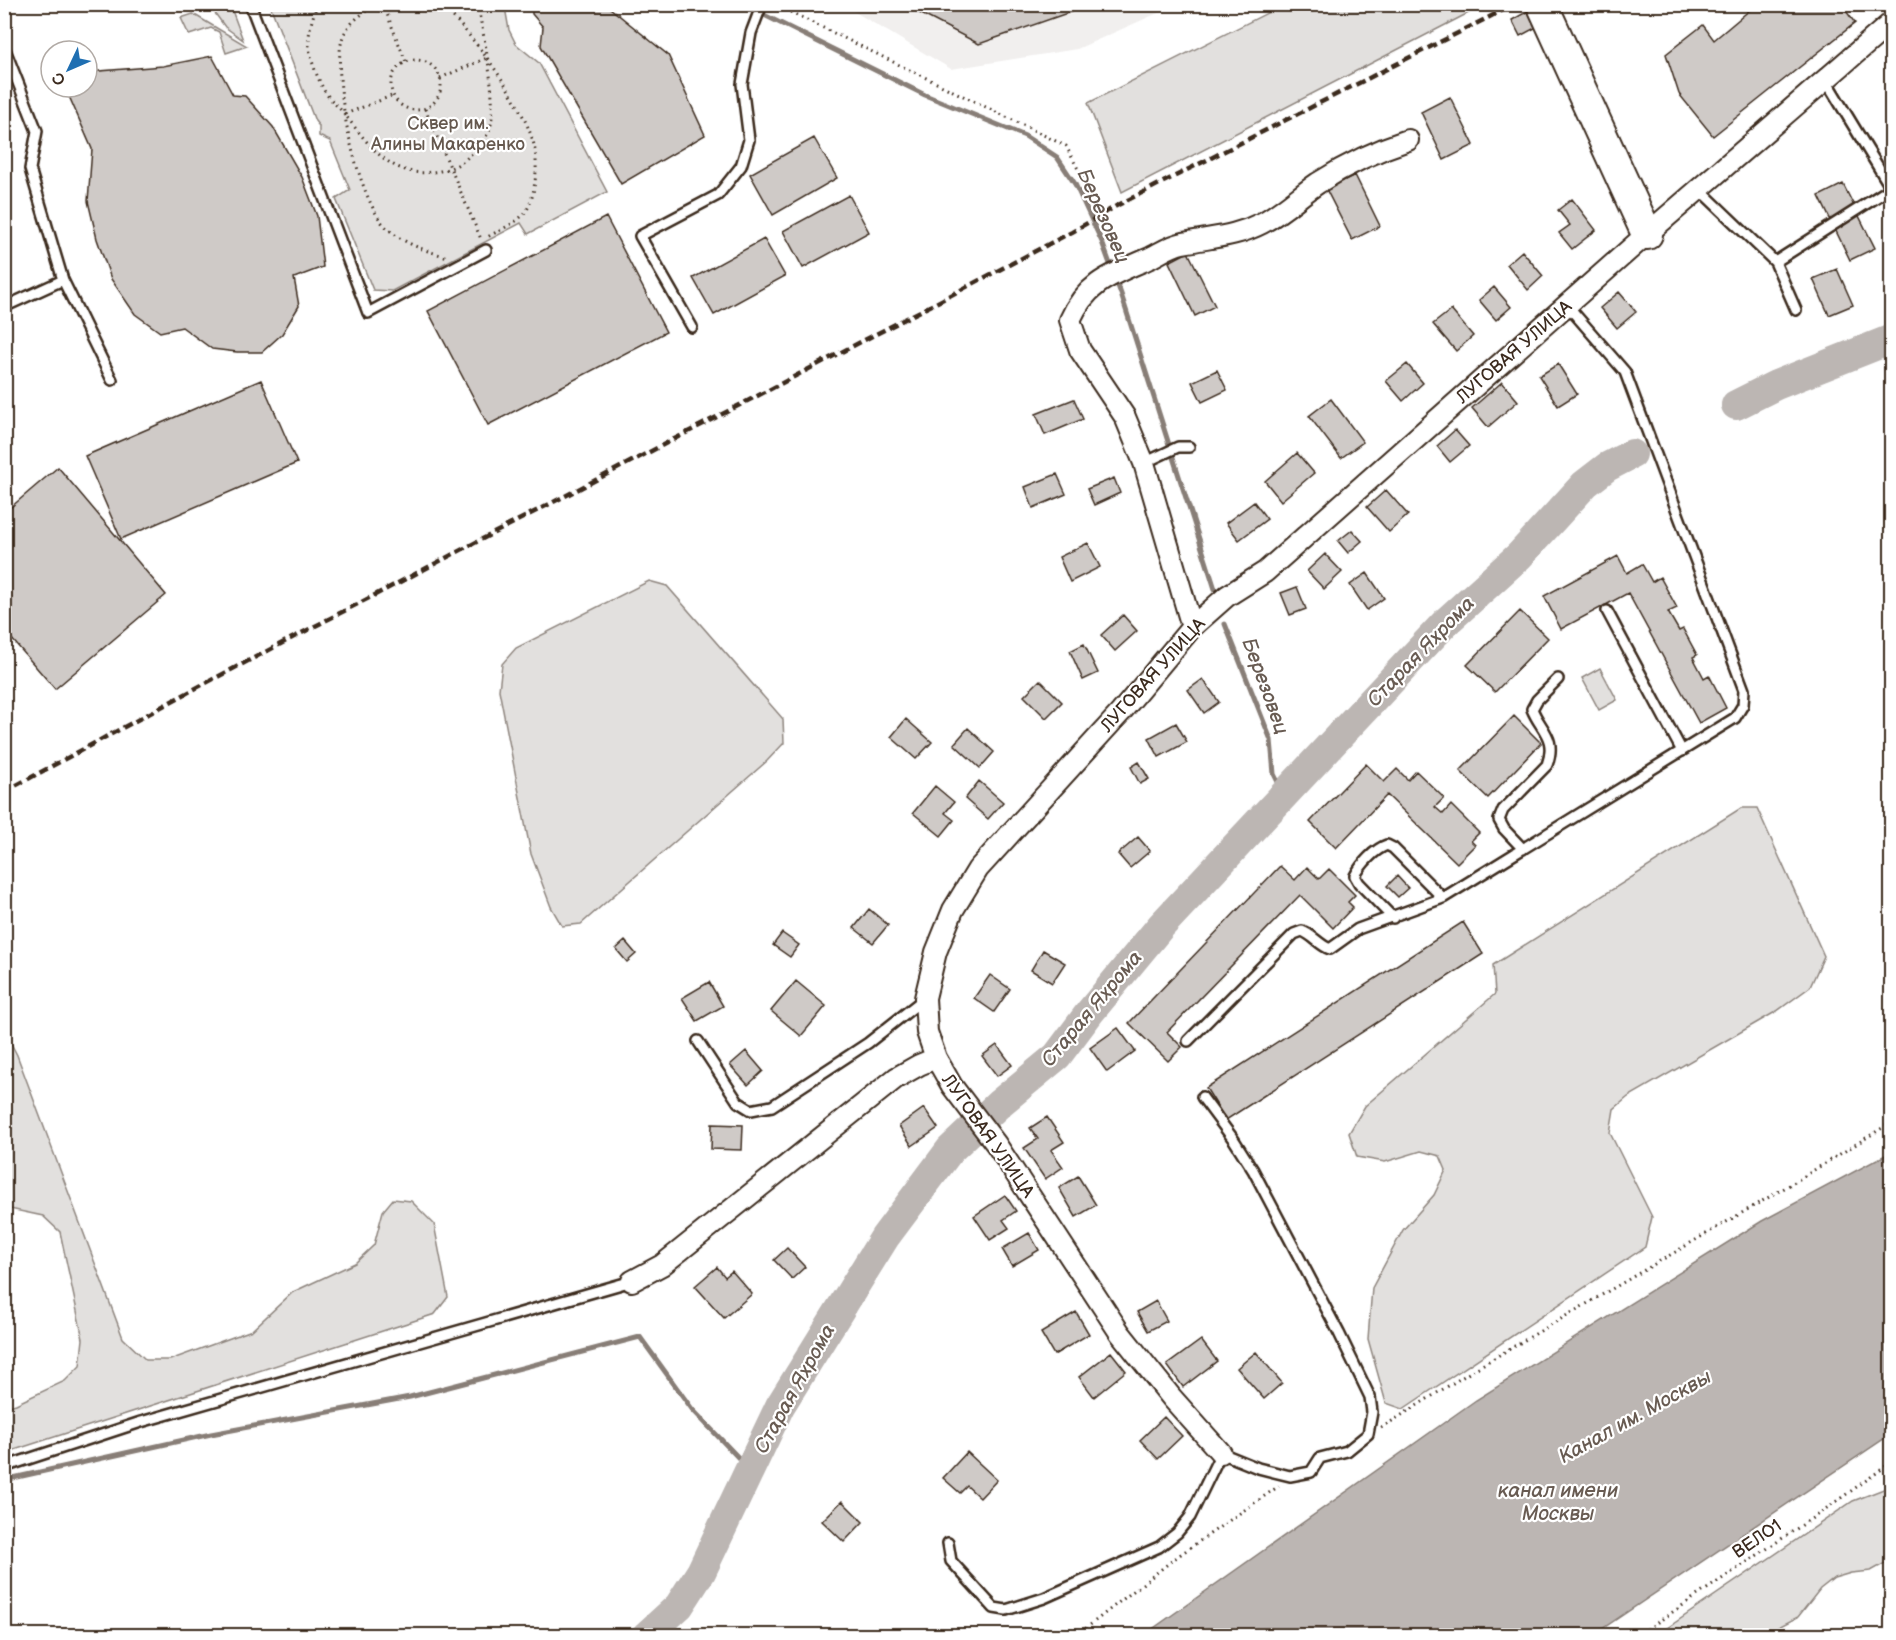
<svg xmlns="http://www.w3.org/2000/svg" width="1896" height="1640" viewBox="0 0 1896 1640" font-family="'Balsamiq Sans',sans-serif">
	<rect width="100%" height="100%" fill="#fff"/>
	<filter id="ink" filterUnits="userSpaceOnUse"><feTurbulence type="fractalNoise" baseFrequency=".0167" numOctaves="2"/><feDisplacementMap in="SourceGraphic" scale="12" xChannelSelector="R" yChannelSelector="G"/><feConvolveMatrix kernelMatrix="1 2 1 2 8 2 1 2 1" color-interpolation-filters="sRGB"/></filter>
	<g filter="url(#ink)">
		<!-- built -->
		<path fill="#f1efee" d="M843,5h333l-99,44 -126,20z"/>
		<!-- green -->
		<path fill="#e2e0de" stroke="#8e857e" stroke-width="1.5" d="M1285,4l199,1 -362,187 -34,-89z
			M209,5h21l13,35 -18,-13z
			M270,5h237l-1,8 3,17 7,14 23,19 68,129 -79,42 -7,-11 -129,68 -19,-1 -37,-91 14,-9 -20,-49 -11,-5v-10l-4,-5z
			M193,14l54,32 -21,7 -7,-21 -8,-4 -22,7 -8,-17z
			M649,581l18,5 116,133 1,24 -17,18 -186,163 -19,2 -11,-19 -20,-53 -32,-164 3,-26 14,-16z
			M1600,668l17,32 -18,10 -17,-32z
			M1741,808h16l67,148 -14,31 -33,24 -149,86 -14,12 -4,24 42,84 -7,30 -242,162 -17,-6 -18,-64 4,-51 31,-58 31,-35 12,-25 -6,-14 -19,-5 -36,11 -28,-5 -8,-24 16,-27 130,-112 -2,-29z
			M5,1032l12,23 106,283 23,22h24l82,-30 41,-38 62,-29 19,-18 9,-34 10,-12 18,2 23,23 14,73 -13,17 -430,139v-46l11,-3 49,-23 15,-15 3,-27 -23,-107 -17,-16 -38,-8z
			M1891,1486l1,72 -3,3 -18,10 -20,2 -17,5 -14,11 -22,28 -35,18h-106l196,-134z"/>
		<!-- water -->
		<path fill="#bcb6b3" stroke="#887e77" stroke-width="1.5" d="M1891,1152v282l-298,201h-449l332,-235 286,-179z"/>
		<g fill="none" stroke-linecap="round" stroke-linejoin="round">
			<!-- stream -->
			<path stroke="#887e77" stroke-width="5" d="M742,4l183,91 100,41 32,21 18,27 27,58 19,52 94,295
				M1225,624l46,116 3,34 4,8 12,5
				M4,1480l207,-46 199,-37 230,-60 52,72 59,62"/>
			<!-- river -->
			<path stroke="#bcb6b3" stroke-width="30" d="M1736,405l40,-20 116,-46
				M646,1636l33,-30 22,-34 79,-166 105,-169 65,-87 50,-47 57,-47 33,-44 71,-86 285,-304 73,-66 66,-72 22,-17 25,-13"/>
		</g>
		<!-- building -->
		<path fill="#cfcac7" stroke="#3b2a1e" stroke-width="1.5" d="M532,4h73l63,51 37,80 -84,49 -80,-138 2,-19 -11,-13z
			M902,4h191l-114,40z
			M1757,4h84l14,19 -142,113 -34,-42 -13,-40 37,-29 11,15z
			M1528,11l9,16 -17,9 -8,-16z
			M212,56l21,39 12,1 28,31 29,50 15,39 6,51 -29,11 5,28 -17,28 -20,18h-25l-25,-3 -30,-22 -22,5 -25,-18 -24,-35 -14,-40 -9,-38 4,-52 -27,-62h22v-15l76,-6z
			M1450,97l24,48 -30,15 -23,-48z
			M814,138l23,40 -64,37 -23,-41z
			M1355,175l25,51 -28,14 -26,-51z
			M1843,184l32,64 -25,12 -31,-64z
			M849,195l20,37 -66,36 -20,-37z
			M1572,199l24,31 -24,19 -13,-16 11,-8 -12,-15z
			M606,217l60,115 -178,93 -60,-114z
			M764,239l21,37 -71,39 -21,-37z
			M1522,251l21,25 -15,14 -21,-26z
			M1188,252l27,54 -20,10 -26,-54z
			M1837,269l16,36 -24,10 -16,-36z
			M1494,287l17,20 -15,13 -17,-20z
			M1619,292l17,20 -19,16 -17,-20z
			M1451,310l22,26 -17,15 -23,-27z
			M1407,364l16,19 -20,18 -17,-20z
			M1558,364l19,30 -19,12 -19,-30z
			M1217,370l10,20 -25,12 -10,-20z
			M261,380l36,83 -176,76 -36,-83z
			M1502,382l16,19 -30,26 -16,-19z
			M1074,399l9,20 -38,16 -9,-21z
			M1331,399l32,43 -22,16 -32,-42z
			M1455,430l14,16 -19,16 -13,-16z
			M1297,453l17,20 -33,28 -16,-20z
			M58,467l108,128 -111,94 -51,-59v-117z
			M1057,474l9,20 -33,14 -8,-21z
			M1114,478l6,15 -26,12 -7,-16z
			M1386,490l22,25 -19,17 -22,-25z
			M1254,502l13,17 -28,21 -13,-17z
			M1352,530l10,11 -14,12 -10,-12z
			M1088,543l12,24 -30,15 -11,-25z
			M1325,554l17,18 -18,17 -17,-18z
			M1618,556l9,17 15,-9 10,18 8,-5 17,31 -9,4 11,19 4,-2 14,26 -4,2 11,21 5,-3 17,33 -27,15 -71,-130 -67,36 -17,-33z
			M1367,573l17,25 -17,12 -17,-25z
			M1297,587l9,22 -16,6 -9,-22z
			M1520,611l28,27 -53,54 -28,-27z
			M1123,615l14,16 -22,20 -14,-16z
			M1084,644l14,29 -15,7 -13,-29z
			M1203,679l16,23 -15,11 -16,-23z
			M1040,680l22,22 -16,16 -22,-22z
			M1514,716l27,27 -53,55 -28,-27z
			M906,719l26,23 -16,17 -25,-22z
			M1176,723l11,19 -28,15 -10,-19z
			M968,728l26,24 -14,16 -26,-24z
			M1139,762l10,17 -9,5 -9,-17z
			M1366,764l18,18 13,-13 11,11 8,-9 28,27 -9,9 8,7 8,-9 28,28 -8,8 4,4 -18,18 -70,-68 -51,53 -26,-26z
			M979,781l24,21 -15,17 -23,-20z
			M935,786l19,16 -9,11 9,7 -13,16 -28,-23z
			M1138,837l12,14 -20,17 -12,-14z
			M1280,866l15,14 12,-13 12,12 10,-10 26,26 -7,7 5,5 -20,21 -33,-33 -133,137 15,15 -14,14 -39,-38z
			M1397,876l11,12 -10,9 -11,-11z
			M869,909l19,16 -15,18 -19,-15z
			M1463,922l20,32 -257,166 -20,-32z
			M782,933l17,12 -9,12 -17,-12z
			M625,941l11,13 -9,8 -11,-13z
			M1043,950l22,13 -13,20 -21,-13z
			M990,975l20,14 -16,23 -20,-14z
			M796,981l30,25 -25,30 -30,-25z
			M709,982l14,24 -26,15 -15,-23z
			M1118,1028l17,23 -28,21 -17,-24z
			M997,1045l15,20 -15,11 -15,-20z
			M746,1051l17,20 -15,14 -18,-20z
			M924,1108l14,20 -26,18 -13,-20z
			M1047,1117l17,25 -13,8 12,17 -18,12 -21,-31 14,-9 -8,-11z
			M712,1124l31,1 -1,25 -31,-1z
			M1078,1176l18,29 -20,12 -17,-29z
			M1005,1195l11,16 -13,9 6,8 -19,12 -16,-24z
			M1029,1233l10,17 -27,16 -10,-17z
			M787,1248l18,19 -13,12 -18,-19z
			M717,1267l8,10 7,-6 20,23 -28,24 -29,-32z
			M1156,1301l11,20 -19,10 -11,-19z
			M1076,1312l13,22 -35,21 -13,-22z
			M1201,1340l16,21 -34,26 -16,-22z
			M1111,1352l15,19 -32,26 -15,-20z
			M1256,1352l26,31 -18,16 -27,-31z
			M1164,1417l18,19 -24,23 -18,-19z
			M967,1452l30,28 -17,18 -13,-12 -7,7 -17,-15z
			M842,1501l21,21 -19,20 -22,-21z"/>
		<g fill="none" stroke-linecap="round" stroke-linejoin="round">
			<!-- service casing -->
			<g stroke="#3b2a1e" stroke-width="14">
				<path id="service" d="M250,4l118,309 118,-63
					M4,47l33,84 -7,38 33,111 49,100
					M1699,189l76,73 116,-74 -66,-109
					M1775,262l21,48
					M4,307l59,-27
					M692,327l-52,-91 78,-41 23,-29 8,-26 -7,-56 9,-51 11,-29
					M1144,463l34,-16h11
					M1607,611l75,140
					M1523,849l-19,-20 -5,-9 4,-10 44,-45c10,-28 -6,-34 -15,-56l5,-9 21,-21
					M1393,918l-34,-35 -4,-7c6,-12 20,-27 32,-31l6,3 50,50
					M698,1041l40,61 13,8 21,-4 96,-63 57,-45
					M1188,1041l106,-107 8,-3c11,4 17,14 28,18l28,-20 85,-31 292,-180 8,-13 1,-15 -119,-318 -58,-67
					M4,1467l137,-45 491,-141
					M948,1543l3,18 43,47 12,2 38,-12 115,-51 18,-14 13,-16 31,-64 37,15 32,8 21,-4 9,-14 27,-7 21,-17 4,-22 -2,-15 -31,-64 -86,-163 -19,-30 -32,-43"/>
			</g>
			<!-- minor casing -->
			<g stroke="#3b2a1e" stroke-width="24">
				<path id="minor" d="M1192,627l-48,-164 -19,-46 -45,-67 -10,-30c17,-39 44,-46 80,-62 10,-5 21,-13 33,-15 29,-6 52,-6 79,-20 21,-11 37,-27 56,-40 28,-18 59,-33 90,-43
					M632,1281l30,-16 234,-187 23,-13 17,-7
					M1221,1453l-49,-55 -52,-65 -124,-189 -44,-58 -16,-28 -9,-26 -2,-34 11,-46 17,-42 25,-41 143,-157 71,-85 35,-31 38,-24 382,-338 245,-212"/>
			</g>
			<!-- primary casing -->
			<g stroke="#3b2a1e" stroke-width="34">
				<path id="primary" d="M1542,4l105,230"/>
			</g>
			<!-- path -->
			<path stroke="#3b2a1e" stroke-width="3" stroke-dasharray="1.5 4.5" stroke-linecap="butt" d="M317,4c-4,13 -9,27 -8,41 1,15 9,34 16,47 6,9 15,16 21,24 23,29 45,62 86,56 13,-1 24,-5 34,-13 8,-8 18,-17 23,-28 10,-22 -5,-96 -11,-122l-3,-5
				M376,4c-14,10 -30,20 -34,36 -11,38 16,162 45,188 17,16 39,23 61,29
				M383,4l23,58
				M441,4c34,35 77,90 92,137 4,14 4,32 1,46 -1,9 -5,23 -12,29 -9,9 -25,15 -36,22
				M774,4l292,142 55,105
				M391 85a25 25 0 1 1 50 0a25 25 0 1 1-50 0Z
				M440,78l47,-20
				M425,109l56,130
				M345,114l49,-19
				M1381,1428l96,-60 316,-185 99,-61
				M1076,1636l102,-80 101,-70
				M1637,1636l180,-121 75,-53"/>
			<!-- service -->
			<use href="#service" stroke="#fff" stroke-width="9"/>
			<!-- minor -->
			<use href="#minor" stroke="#fff" stroke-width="20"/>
			<!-- primary -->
			<use href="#primary" stroke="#fff" stroke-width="30"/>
			<!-- rail -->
			<path stroke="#3b2a1e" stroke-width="4.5" stroke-dasharray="9 4.5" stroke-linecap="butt" d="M4,792l196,-106 872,-454 46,-27 397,-201"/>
		</g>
	</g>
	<g text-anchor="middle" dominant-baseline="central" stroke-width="4.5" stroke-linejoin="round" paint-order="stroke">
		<!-- park labels -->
		<g font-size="18" fill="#65584e" stroke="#fff">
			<text x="448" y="123">Сквер им.<tspan x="448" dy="21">Алины Макаренко</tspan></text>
		</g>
		<!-- street labels -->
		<g font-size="18" fill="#3b2a1e" stroke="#fff">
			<text transform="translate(1514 352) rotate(-41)">ЛУГОВАЯ УЛИЦА</text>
			<text transform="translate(1153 675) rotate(-48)">ЛУГОВАЯ УЛИЦА</text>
			<text transform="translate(988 1136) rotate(55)">ЛУГОВАЯ УЛИЦА</text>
			<text transform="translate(1757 1539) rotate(-34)">ВЕЛО1</text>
		</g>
		<!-- water labels -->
		<g font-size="20" font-style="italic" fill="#685b52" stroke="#fff">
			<text transform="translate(1103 216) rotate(66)">Березовец</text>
			<text transform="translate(1421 652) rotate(-46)">Старая Яхрома</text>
			<text transform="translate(1265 686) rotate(70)">Березовец</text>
			<text transform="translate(1092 1009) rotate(-50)">Старая Яхрома</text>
			<text transform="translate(795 1389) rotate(-61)">Старая Яхрома</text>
			<text transform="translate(1635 1417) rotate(-29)">Канал им. Москвы</text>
			<text x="1558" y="1491">канал имени<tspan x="1558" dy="23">Москвы</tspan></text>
		</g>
	</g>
	<!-- margin -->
	<rect width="1896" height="1640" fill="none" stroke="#fff" stroke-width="24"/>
	<rect x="12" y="12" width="1872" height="1616" fill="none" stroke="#3b2a1e" stroke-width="2" filter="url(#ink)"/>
	<!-- north arrow -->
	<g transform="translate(69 69) rotate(226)"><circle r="28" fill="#ffffff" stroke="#b1aaa5" stroke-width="1.5"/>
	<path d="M0-4.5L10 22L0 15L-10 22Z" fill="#1f6fb2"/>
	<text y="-9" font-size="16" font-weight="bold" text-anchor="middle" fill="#3b2a1e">С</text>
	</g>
</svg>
